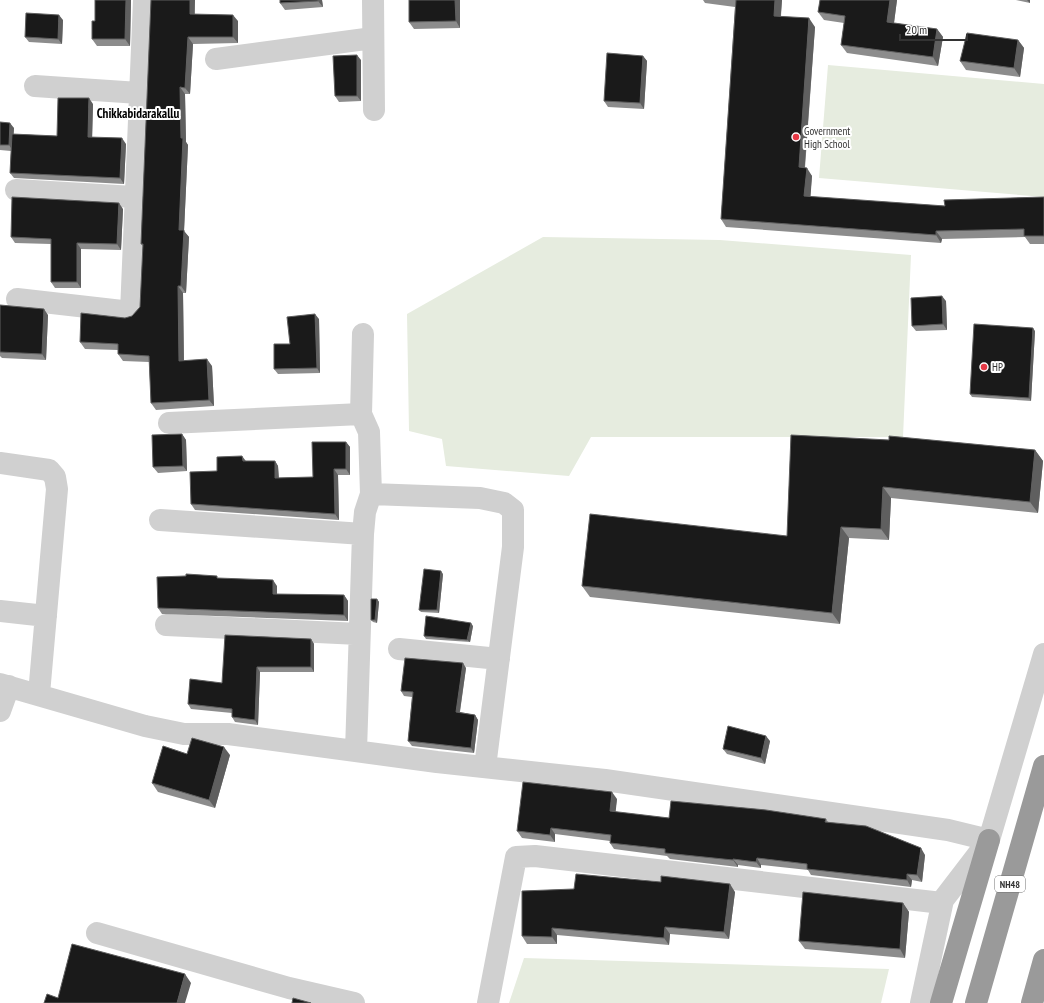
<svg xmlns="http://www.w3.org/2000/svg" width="1044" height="1003" viewBox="0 0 1044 1003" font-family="'PT Sans Narrow',sans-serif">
	<rect width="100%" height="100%" fill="#fff"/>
	<!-- green -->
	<path fill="#e6ecdf" d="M828,65l216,19v113l-225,-19z
		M543,237l177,3 191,15 -8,182h-312l-22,39 -123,-10 -4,-27 -33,-8 -2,-117z
		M524,958l365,11 -8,34h-372z"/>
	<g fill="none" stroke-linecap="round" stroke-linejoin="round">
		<!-- minor -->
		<path stroke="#d0d0d0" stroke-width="22" d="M373,0l1,110
			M216,59l157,-21
			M35,86l104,7
			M16,190l118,7
			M17,299l114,13 13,-312
			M361,414l2,-80
			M169,423l192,-9 8,18 2,62 -6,18 -2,22 -7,217
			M0,463l49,7 6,7 2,12 -18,205
			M371,494l109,4 24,5 9,7v37l-28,220
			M160,520l203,14
			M0,611l46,5
			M166,625l193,9
			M399,649l100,10
			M0,684l145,42 39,8h44l209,28 168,18 343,50 41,10
			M0,711l9,-25
			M97,933l192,55 65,15
			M488,1003l28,-146 19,-1 407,47
			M921,1003l22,-103 46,-60 55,-186"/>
		<!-- highway -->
		<path stroke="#9a9a9a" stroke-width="22" d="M941,1003l48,-163
			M976,1003l68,-237
			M1032,1003l12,-43"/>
	</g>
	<!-- wall -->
	<path fill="#8c8c8c" d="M95,0h36l-1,46h-33l-5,-7 3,-18z
		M151,0h44v14l43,7v22l-45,1 -3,50h-5l1,48 2,3 -4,86 5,6 -3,56h-3l1,68 28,5 2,40 -58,4 -5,-7 -2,-41 -26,-1 -5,-7v-4l-33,-1 -5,-7 45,-24 7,-2 8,-9 3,-61 -2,-2z
		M322,0l1,7 -38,3 -5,-7z
		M409,0h51v28l-46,1 -5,-7z
		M703,0h79l-1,16 34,11 -10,141 7,8 -2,21 135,9 99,-9v47h-14l-5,-7 -83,2 -1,4 -215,-16 -5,-8 14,-212 -30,-4z
		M820,0h77l-3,23 43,6 6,8 -5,29 -91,-13 -6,-8 3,-22 -20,-3 -6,-8z
		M1016,0h14v3z
		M63,20l-1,24 -33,-2 -4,-5z
		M1018,40l6,8 -4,29 -54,-7 -6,-9z
		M643,56l4,5 -3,48 -36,-2 -4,-6z
		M361,60v41l-22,1 -4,-6z
		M93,104l-1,33 34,7 -2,40 -110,-6 -4,-5 1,-22 -11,-1v-28l14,6 -1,6 44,2z
		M123,209l-2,41 -40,-1v39h-26l-4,-6v-38l-36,-1 -4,-6z
		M946,301l1,29 -31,1 -4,-5z
		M0,305l48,10 -2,45 -44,-2 -2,-2z
		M319,319l1,54 -42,1 -4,-5 16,-25z
		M1035,331l-4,70 -59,-4 -2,-3z
		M182,434l4,6 1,31 -29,2 -5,-6z
		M791,435l244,15 8,11 -5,52 -147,-15 -2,42 -40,-2 -9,86 -250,-27 -8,-11 205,-50z
		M346,442l4,5v28h-12l1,45 -144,-10 -4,-6 26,-33 25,-15 4,5h29l3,5 1,12 34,-1z
		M443,574l-4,39 -18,-1 -2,-2z
		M218,578l59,8v8l67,1 4,6v20l-186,-7 -4,-6z
		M377,599l2,3 -2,21 -4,-1 -2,-2z
		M473,626l-3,16 -44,-3 -2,-3z
		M311,639l3,5v28h-54l-2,53 -23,-3 -3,-5v-4l-41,-4 -3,-5 34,-21z
		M466,668l-6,44 15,3 3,5 -4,33 -62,-7 -4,-5 4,-44 -8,-1 -3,-5z
		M770,741l-5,23 -38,-10 -4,-5z
		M187,754l43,1 -15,53 -57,-16 -6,-9z
		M617,799l-2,13 54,6 157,1 2,3 97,33 -3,27 -10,-2 -1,7 -100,-12 -3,-5 -47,-5v3l-23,-3v2l-68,-8 -3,-3 -53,-7 -4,-6v-2l-55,-7v8l-33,-4 -5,-7z
		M522,891l213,1 -6,47 -59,-5 -1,11 -112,-10v9h-30l-5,-8z
		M903,903l6,9 -4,46 -100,-9 -6,-8z"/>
	<!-- shaded-wall -->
	<path fill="#5f5f5f" d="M126,0h5l-1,46 -5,-7z
		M190,0h5l-1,21 -4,-7z
		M318,0h4l1,7 -5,-6z
		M455,0h5v28l-4,-7z
		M775,0h7l-2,24 -6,-8z
		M890,0h7l-4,30 -6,-8z
		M1027,0h3v3z
		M59,15l4,5 -1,24 -4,-5z
		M233,15l5,6v22l-5,-6z
		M809,18l6,9 -11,149 -5,-9z
		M937,29l6,8 -5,29 -5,-9z
		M188,37l5,7 -3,50 -5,-6z
		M1018,40l6,8 -4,29 -6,-9z
		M357,55l4,5v41l-4,-5z
		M643,56l4,5 -3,48 -4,-6z
		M180,87l5,7 1,48 2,3 -4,86 5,6 -3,56 -5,-7 -2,-56 2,-92z
		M89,98l4,6 -1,39 -4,-6z
		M10,123l4,5 -1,23 -4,-6z
		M122,138l4,6 -2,40 -4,-6z
		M807,168l5,8 -2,28 -6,-8z
		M119,203l4,6 -2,41 -4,-6z
		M936,231l6,8 -1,4 -5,-8z
		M77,243l4,6v39l-4,-6z
		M178,286l5,7 1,75 -5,-7z
		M942,296l4,5 1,29 -4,-6z
		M44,309l4,6 -2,45 -4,-6z
		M315,314l4,5 1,54 -3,-5z
		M1033,328l2,3 -4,70 -2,-3z
		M207,359l5,7 2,40 -5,-6z
		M182,434l4,6 1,31 -4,-5z
		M346,442l4,5v28l-4,-6z
		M1035,450l8,11 -5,52 -8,-11z
		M242,456l4,6 -3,-1z
		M275,461l3,5 1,17 -4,-5z
		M334,469l4,6 1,45 -4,-6z
		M883,487l8,11 -2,42 -8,-11z
		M841,527l8,11 -9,86 -8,-11z
		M441,571l2,3 -4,39 -2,-3z
		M273,580l4,6v14l-4,-6z
		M344,595l4,6v20l-4,-6z
		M377,599l2,3 -2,21 -2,-3z
		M471,623l2,3 -3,16 -3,-2z
		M311,639l3,5v28l-3,-5z
		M463,663l3,5 -7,49 -3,-5z
		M257,667l3,5 -2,53 -3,-5z
		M475,715l3,5 -4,33 -3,-5z
		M766,736l4,5 -5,23 -4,-6z
		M224,747l6,8 -15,53 -6,-8z
		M612,792l5,7 -2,19 -5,-7z
		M551,828l4,6v8l-5,-7z
		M921,848l4,7 -3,27 -5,-7z
		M757,858l4,7v3l-5,-6z
		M733,859l5,6v2l-5,-7z
		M907,874l5,6 -1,7 -4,-7z
		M730,884l5,8 -6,47 -5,-7z
		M903,903l6,9 -4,46 -5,-9z
		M665,927l5,7 -1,11 -5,-7z
		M552,928l5,7v9l-5,-7z
		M185,974l6,9 -6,20h-8z"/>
	<!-- building -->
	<path fill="#1a1a1a" stroke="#5f5f5f" d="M95,0h31l-1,39h-33v-18h3z
		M151,0h39v14l43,1v22h-45l-3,51 -5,-1 1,51h2l-4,92h5l-3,56h-3l1,75 28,-2 2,41 -58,3 -2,-47 -31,-2v-10l-38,-2 1,-29 44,5 7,-2 8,-9 3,-63h-2z
		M280,0h38v1l-38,2z
		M409,0h46l1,21 -47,1z
		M736,0h39l-1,16 35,2 -10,149 8,1 -3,28 141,10 -1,-6 100,-3v39h-20v-7l-88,2v4l-215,-16z
		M820,0h70l-3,22 50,7 -4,28 -92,-12 4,-29 -27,-4z
		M26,13l33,2 -1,24 -33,-2z
		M967,33l51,7 -4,28 -54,-7z
		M607,53l36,3 -3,47 -36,-2z
		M357,55v41h-22l-2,-40z
		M58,98h31l-1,39 34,1 -2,40 -110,-5 2,-39 45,2z
		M0,122l10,1 -1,22h-9z
		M12,197l107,6 -2,41 -40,-1v39h-26v-43l-40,-2z
		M942,296l1,28 -31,2 -1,-28z
		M0,305l44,4 -2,45 -42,-2z
		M315,314l2,54 -43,1v-25h16l-3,-27z
		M974,324l59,4 -4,70 -59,-4z
		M182,434l1,32 -30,1 -1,-32z
		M791,435l98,5v-4l146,14 -5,52 -147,-15 -2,42 -40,-2 -9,86 -250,-27 8,-72 197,22z
		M312,442h34v27h-12l1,45 -144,-10 -1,-32 27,-1v-14l25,-1 1,5h32v17l38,-1z
		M424,569l17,2 -4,39h-18z
		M186,574l31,2v2l56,2v14l71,1v20l-186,-7 -1,-31 29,-1z
		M371,599h6l-2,21h-4z
		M426,616l45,7 -4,17 -43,-4z
		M225,635l86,4v28h-54l-2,53 -23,-3v-8l-44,-5 2,-25 32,4z
		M405,658l58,5 -7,49 19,3 -4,33 -63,-7 5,-49 -12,-1z
		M728,726l38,10 -5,22 -38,-9z
		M192,738l32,9 -15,53 -57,-17 11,-37 24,8z
		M523,782l89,10 -2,19 59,7 2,-17 95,9 60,9 -1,3 41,4 55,22 -4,27 -10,-1v6l-100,-11v-5l-50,-6 -1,4 -23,-3v1l-68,-7v-4l-55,-6 1,-8 -60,-7 -1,7 -33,-4z
		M576,874l85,8v-6l69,8 -6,48 -59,-5 -1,11 -112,-10v9l-30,-1v-45l52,-2z
		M803,892l100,11 -3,46 -101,-8z
		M72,944l113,30 -8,29h-133l3,-9 11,4z
		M293,998l18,5h-19z"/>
	<!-- markers -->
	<g fill="#e63946" stroke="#fff" stroke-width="1.5">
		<circle cx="796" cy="137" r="4"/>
		<circle cx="984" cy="367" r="4"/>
	</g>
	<g text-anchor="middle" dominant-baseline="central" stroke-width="4" stroke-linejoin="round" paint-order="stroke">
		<!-- shield labels -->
		<rect fill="#fff" stroke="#707070" stroke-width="1" x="995" y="876" width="30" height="16" rx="3"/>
		<g font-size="10" font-weight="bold" fill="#333">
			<text x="1010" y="884">NH48</text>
		</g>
		<!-- poi labels -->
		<g font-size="11" fill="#333" stroke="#fff" text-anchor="start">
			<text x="804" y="131">Government<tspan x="804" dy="13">High School</tspan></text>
			<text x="992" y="367">HP</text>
		</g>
		<!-- quarter labels -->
		<g font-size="13" font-weight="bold" fill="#000" stroke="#fff">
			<text x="138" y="113">Chikkabidarakallu</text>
		</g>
	</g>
	<!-- scale -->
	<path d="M900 34v6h67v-6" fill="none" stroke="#333333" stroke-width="2"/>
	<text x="906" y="34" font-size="12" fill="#333333" stroke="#ffffff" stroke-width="3" paint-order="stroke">20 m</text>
</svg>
